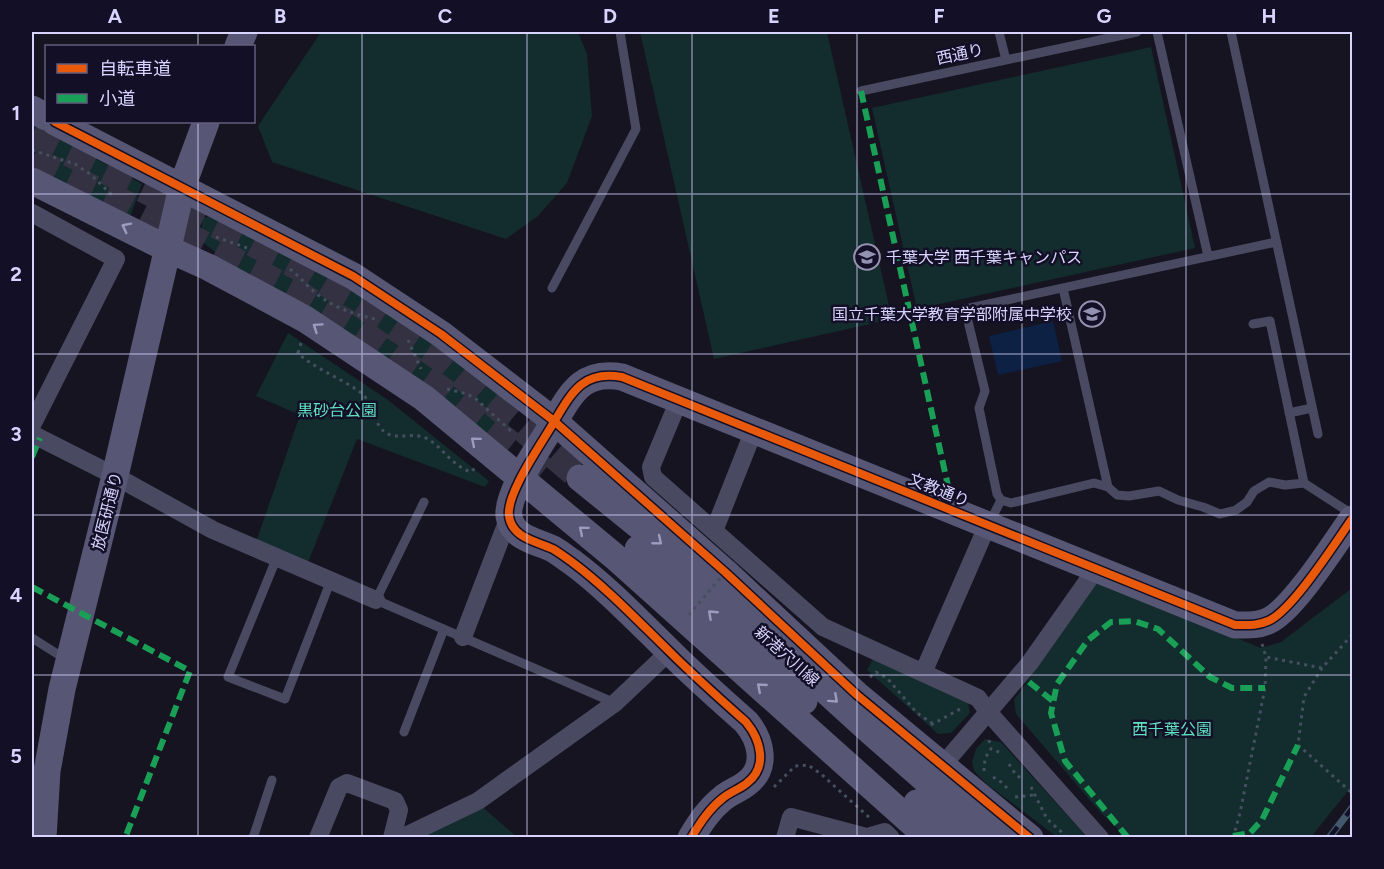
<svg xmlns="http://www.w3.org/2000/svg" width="1384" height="869" viewBox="0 0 1384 869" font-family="Figtree,'Noto Sans JP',sans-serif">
	<rect width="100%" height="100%" fill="#161421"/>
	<!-- green -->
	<path fill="#132c2d" d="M321,32h257l9,22 5,62 -25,67 -29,33 -32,23 -234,-77 -14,-36z
		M640,32h187l65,287 -178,40z
		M1151,47l44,201 -278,61 -45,-201z
		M32,123l110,61 -12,33 -98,-41z
		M214,215l179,96 125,97 -22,39 -268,-185 -28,-22 3,-22z
		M288,333l100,67 101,81 -4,6 -128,-48 -50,126 -51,-23 44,-127 -44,-19z
		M1098,581l163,67 20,-6 71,-54v198l-41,51h-185l-25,-24 -85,-99 -2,-14z
		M875,655l92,41 3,17 -19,20 -13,1 -71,-64z
		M985,739l16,3 86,95h-30l-69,-52 -14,-14 -2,-9 4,-13z
		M479,804l38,33 -111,1z"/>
	<!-- water -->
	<path fill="#0d2144" d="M1053,321l9,40 -64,14 -9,-39z"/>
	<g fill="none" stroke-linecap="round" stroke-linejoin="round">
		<!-- secondary-tunnel -->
		<path stroke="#333142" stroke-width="27" stroke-dasharray="27 14" stroke-linecap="butt" d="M32,135l211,103 61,32 55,33 86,58 135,117
			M32,160l92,43 169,88 60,35 93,67 102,81"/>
		<!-- path -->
		<path stroke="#44505f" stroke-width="3" stroke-dasharray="3 4.5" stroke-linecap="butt" d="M32,150l43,14 15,10 22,21
			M216,237l31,11
			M290,269c10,8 18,18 28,26 19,14 38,20 61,25
			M408,340l13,29
			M301,343l-3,10c15,15 43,25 62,39 12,9 12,24 20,35 11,16 28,5 43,10 18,6 25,27 48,35l5,-5
			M447,389l20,5 9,5 36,33
			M1262,644l4,13 56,11 30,-33
			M1322,668l-18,29 -6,48 54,48
			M870,677l6,-5 11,6 30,35 16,11
			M931,725l31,-17
			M989,740l2,9 8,3
			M1009,764l7,11 8,5
			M984,771l1,-13 6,-9
			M993,777l8,5 8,8
			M774,787l21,-21 13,-1 13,9 50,45
			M1031,787l16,32 21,19
			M1015,797l19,-2
			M1233,838l7,-25 25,-125 1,-31"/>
		<!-- lane -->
		<path stroke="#4a4962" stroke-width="9" d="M999,32l7,28
			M1157,32l51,224
			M1231,32l87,402
			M861,91l276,-59
			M552,288l84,-159 -16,-97
			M1063,288l45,199
			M1253,324l17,-3 34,162 48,31
			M1289,413l23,-5
			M1001,500l10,3 83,-20 14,4 9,8 12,1 30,-5 19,9 25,7 17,7 16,-4 11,-8 7,-11 15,-9 16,3 19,-2
			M424,502l-48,98 239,103
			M993,516l8,-16 -4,-6 -18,-86 6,-17 -20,-82 311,-67
			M277,557l-49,120 57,22 46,-119
			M32,638l35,22
			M404,732l40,-103
			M253,838l19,-58"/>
		<!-- street -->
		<path stroke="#4a4962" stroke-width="18" d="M32,213l84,46 -84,166
			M679,400l-28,67 2,10 170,150 155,71 11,15 111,125
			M32,434l83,42 98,54 163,70
			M714,531l40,-101
			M463,637l46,-120
			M923,673l65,-149
			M942,766l87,-102 67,-95
			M871,836l14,-4 6,6
			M318,838l21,-51 8,-4 48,18 4,9 -7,28
			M401,838l77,-37 137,-98 54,-51
			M785,838l6,-21 79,21"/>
		<!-- secondary -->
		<path stroke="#575674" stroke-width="27" d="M238,46l6,-14
			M32,109l14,8
			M55,122l298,154 88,58 113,87 171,151 132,123 173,143
			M32,181l136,68 40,18 97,52 119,79 190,158 315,282
			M580,478l111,90 179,163 122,107
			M638,549l45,38 121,114
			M917,803l40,35
			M43,838l4,-67 15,-82 53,-213 67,-289 24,-65
			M691,838c9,-15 18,-29 32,-40 7,-6 17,-9 24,-15 21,-16 14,-43 -1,-61 -26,-23 -52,-46 -77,-71 -32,-31 -61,-62 -97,-89 -6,-4 -12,-9 -19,-13 -17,-8 -41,-11 -44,-33 -3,-23 33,-73 45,-94 18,-30 29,-52 68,-45l613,248c12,0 22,1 33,-4 24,-10 67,-78 84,-102"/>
		<!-- rail casing -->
		<g stroke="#43596b" stroke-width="7">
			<path id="rail" d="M1329,838l23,-30"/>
		</g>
		<!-- rail -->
		<use href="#rail" stroke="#130f26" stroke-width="4.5" stroke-dasharray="14" stroke-linecap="butt"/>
		<!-- path-bridge -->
		<path stroke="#44505f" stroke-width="3" stroke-dasharray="3 4.5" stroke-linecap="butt" d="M689,615l31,-37"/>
		<!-- quiet -->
		<path stroke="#1a9f57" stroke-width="6" stroke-dasharray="12 6" stroke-linecap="butt" d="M861,91l87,395 -2,11
			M32,457l8,-19
			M32,587l158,84 -65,167
			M1029,682l25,20
			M1233,836l17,-3 12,-13 36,-75
			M1128,838l-63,-77 -14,-48 6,-29 31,-44 23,-18 23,-1 24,8 52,48 22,11h33"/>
		<!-- cycleway casing -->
		<g stroke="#130f26" stroke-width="11">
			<path id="cycleway" d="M55,122l298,154 88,58 113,87 171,151 132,123 173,143
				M691,838c9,-15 18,-29 32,-40 7,-6 17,-9 24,-15 21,-16 14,-43 -1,-61 -26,-23 -52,-46 -77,-71 -32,-31 -61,-62 -97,-89 -6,-4 -12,-9 -19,-13 -17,-8 -41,-11 -44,-33 -3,-23 33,-73 45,-94 18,-30 29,-52 68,-45l613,248c12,0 22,1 33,-4 24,-10 67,-78 84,-102"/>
		</g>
		<!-- cycleway -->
		<use href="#cycleway" stroke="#e8590c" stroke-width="8"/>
	</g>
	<!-- one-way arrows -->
	<defs><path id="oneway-chevron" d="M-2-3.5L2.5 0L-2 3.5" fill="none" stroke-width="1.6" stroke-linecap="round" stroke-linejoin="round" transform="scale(1.5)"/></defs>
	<g stroke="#9e9bc0">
		<use href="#oneway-chevron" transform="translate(126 227) rotate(-153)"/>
		<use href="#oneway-chevron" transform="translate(317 327) rotate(-146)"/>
		<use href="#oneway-chevron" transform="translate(475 441) rotate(-140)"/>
		<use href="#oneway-chevron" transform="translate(583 530) rotate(-140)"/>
		<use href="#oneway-chevron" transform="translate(658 541) rotate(39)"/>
		<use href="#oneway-chevron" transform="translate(712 614) rotate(-137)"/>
		<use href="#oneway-chevron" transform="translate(761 687) rotate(-139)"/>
		<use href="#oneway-chevron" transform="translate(834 699) rotate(42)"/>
	</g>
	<!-- grid -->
	<path fill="none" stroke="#d9d4ff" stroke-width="1.5" stroke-opacity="0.55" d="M198,32v14M362,32v806M527,32v806M692,32v806M857,32v806M1022,32v806M1186,32v806M198,122v716M32,194h1320M32,354h1320M32,515h1320M32,675h1320"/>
	<!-- icons -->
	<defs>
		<g id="university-ring" transform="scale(1.35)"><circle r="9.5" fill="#130f26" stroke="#9591b1" stroke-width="1.5"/><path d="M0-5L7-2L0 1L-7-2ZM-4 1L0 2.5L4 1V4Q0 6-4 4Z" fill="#9591b1"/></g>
		<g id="school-ring" transform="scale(1.35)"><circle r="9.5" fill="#130f26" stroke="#9591b1" stroke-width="1.5"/><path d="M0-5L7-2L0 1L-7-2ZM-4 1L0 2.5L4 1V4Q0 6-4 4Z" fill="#9591b1"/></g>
	</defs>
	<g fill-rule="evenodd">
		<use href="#university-ring" x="867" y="257"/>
		<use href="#school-ring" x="1092" y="314"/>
	</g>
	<g text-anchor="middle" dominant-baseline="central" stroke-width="5" stroke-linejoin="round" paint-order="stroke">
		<!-- street labels -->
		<g font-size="16" fill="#d9d4ff" stroke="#130f26">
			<text transform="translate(960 54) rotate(-12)">西通り</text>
			<text transform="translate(939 490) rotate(22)">文教通り</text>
			<text transform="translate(107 511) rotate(-76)">放医研通り</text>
			<text transform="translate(787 656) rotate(42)">新港穴川線</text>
		</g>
		<!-- poi labels -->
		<g font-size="16" fill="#d9d4ff" stroke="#130f26" text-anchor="start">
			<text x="886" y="257">千葉大学 西千葉キャンパス</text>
			<text x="1072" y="314" text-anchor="end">国立千葉大学教育学部附属中学校</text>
		</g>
		<!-- park labels -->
		<g font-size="16" fill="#5fe0c0" stroke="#130f26">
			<text x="337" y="410">黒砂台公園</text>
			<text x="1172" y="729">西千葉公園</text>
		</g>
	</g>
	<!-- border -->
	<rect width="1384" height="869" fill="none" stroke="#130f26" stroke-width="66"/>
	<!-- legend -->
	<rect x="45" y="45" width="210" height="78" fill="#130f26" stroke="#625e7d" stroke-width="1.5"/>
	<rect x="57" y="64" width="30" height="9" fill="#e8590c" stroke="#625e7d" stroke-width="1.5"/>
	<text x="99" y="75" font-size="18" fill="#d9d4ff">自転車道</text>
	<rect x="57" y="94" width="30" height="9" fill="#1a9f57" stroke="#625e7d" stroke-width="1.5"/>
	<text x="99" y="105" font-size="18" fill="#d9d4ff">小道</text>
	<rect x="33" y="33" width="1318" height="803" fill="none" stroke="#d9d4ff" stroke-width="2"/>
	<g font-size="20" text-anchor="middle" font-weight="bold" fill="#d9d4ff">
		<text x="115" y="23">A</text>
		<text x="280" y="23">B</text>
		<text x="445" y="23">C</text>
		<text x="610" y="23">D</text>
		<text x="774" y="23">E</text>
		<text x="939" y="23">F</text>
		<text x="1104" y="23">G</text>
		<text x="1269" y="23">H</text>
		<text x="16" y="120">1</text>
		<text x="16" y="281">2</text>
		<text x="16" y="441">3</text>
		<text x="16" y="602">4</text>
		<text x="16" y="763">5</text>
	</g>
</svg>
